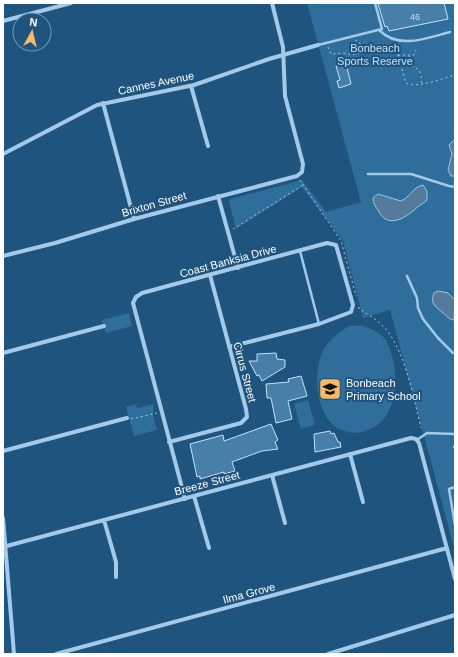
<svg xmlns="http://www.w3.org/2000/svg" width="458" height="657" viewBox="0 0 458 657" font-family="Arial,sans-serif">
	<rect width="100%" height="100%" fill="#1f547f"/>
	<!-- green -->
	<path fill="#2f6d9b" d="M307,3h148v548l-65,-241 -27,8 -20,-77 -41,-54 -66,42 -7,-27 1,-3 72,-19 24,32 35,-10z
		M129,313l3,13 -26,7 -4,-13z
		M349,326c5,0 11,-1 15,0 6,2 18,8 21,13 16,26 16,83 -20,92 -9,3 -17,2 -26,-2 -23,-12 -27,-57 -16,-78 6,-12 16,-18 26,-25z
		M308,400l7,25 -14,4 -7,-25z
		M136,404l1,4 17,-4 -1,11 4,15 -23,6 -8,-29z"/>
	<!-- water -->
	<path fill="#547b9a" stroke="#97c7e9" d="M455,139v37h-4l-3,-6 4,-16 -3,-9z
		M423,185l4,6v9c-4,4 -9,6 -13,10 -11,10 -28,18 -36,0 -3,-4 -5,-7 -5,-12l5,-4 23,7c9,-4 12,-14 22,-16z
		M438,291l10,2 7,7 -1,20c-6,-1 -7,-4 -11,-7 -8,-7 -13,-9 -9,-20z"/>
	<!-- building -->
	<path fill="#487fa9" stroke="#c7e2f6" d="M384,3h60l4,16 -59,12 -2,-5 -2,1 -7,-23z
		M346,63l5,21 -12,4 -2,-7 3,-1 -4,-14z
		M276,353l1,6 8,1v7l-23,14 -3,-6 -2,1 -8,-15h8v-7z
		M301,376l6,20 -19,5 4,18 -16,4 -5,-25h-4l-1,-14 23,-2 -1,-3z
		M271,424l7,16 -3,2 3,7 -16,2 -30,11 3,9 -11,3v-2l-24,7v-3l-3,1 -7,-33 33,-9 1,6z
		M330,431l1,3 3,-1 4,9h2l1,5 -26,5 -1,-18z"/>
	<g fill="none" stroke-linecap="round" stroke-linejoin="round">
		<!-- path -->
		<path stroke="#a4cae8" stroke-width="1" stroke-dasharray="2 3" stroke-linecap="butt" d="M355,40l14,10
			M328,47l3,7 15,-1 5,2 37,-10 10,10 8,28c9,6 38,-5 49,-8
			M398,55h16l2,-5
			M409,56l2,9 8,5 3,9 -1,4
			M300,180l41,61 15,55
			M233,229l70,-44
			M359,307v2c10,6 22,13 29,23 18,24 26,67 33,96
			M131,419l26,-6"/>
		<!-- service -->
		<path stroke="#a4cae8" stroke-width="2.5" d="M379,30c20,20 48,8 71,2
			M318,45l64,-16 -7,-26
			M368,174h43l38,12 6,1
			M300,251l19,73
			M407,276l10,22 1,10 5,11 15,19 15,15
			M417,440l10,-7 28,1
			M454,447h1
			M455,487l-6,2 6,36"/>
		<!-- minor -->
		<path stroke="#a4cae8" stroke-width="4" d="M3,21l68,-18
			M191,86l17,60
			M103,103l31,116
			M3,154l94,-49 97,-20 75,-26 49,-14
			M218,196l20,72
			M3,256l52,-13 79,-24 163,-43 5,-4 1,-8 -18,-68 -2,-49 -11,-44
			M3,353l101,-27
			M169,442l72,-19 6,-6 -1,-8 -36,-134
			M3,451l124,-33
			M350,454l13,48
			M272,475l13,48
			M194,496l15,52
			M185,499l-52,-196 3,-6 6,-4 185,-50 9,2 17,60 -2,7 -32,12 -90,23
			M3,518l11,136
			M104,520l12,42v15
			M3,547l408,-109 5,1 3,4 36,136
			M56,654l391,-106
			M328,654l127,-39"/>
	</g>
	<!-- icons -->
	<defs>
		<g id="school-square" transform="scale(1.15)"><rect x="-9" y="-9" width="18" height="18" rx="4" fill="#f6ba64" stroke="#1f547f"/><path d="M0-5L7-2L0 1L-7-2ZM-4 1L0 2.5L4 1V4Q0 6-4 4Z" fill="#111"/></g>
	</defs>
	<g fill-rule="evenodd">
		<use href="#school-square" x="330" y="389"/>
	</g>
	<g text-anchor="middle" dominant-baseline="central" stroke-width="4" stroke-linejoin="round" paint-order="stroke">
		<!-- number labels -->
		<g font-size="9" fill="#d1dfea">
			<text x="415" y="17">46</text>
		</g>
		<!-- park labels -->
		<g font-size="11" fill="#c7e2f6" stroke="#1f547f">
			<text x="375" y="48">Bonbeach<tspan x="375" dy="13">Sports Reserve</tspan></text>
		</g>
		<!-- street labels -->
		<g font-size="11" fill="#fff" stroke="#1f547f">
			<text transform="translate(156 83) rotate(-12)">Cannes Avenue</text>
			<text transform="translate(154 204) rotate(-16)">Brixton Street</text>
			<text transform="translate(228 261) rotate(-15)">Coast Banksia Drive</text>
			<text transform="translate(245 372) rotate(75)">Cirrus Street</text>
			<text transform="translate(207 483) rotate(-15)">Breeze Street</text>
			<text transform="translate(249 593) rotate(-15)">Ilma Grove</text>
		</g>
		<!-- poi labels -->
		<g font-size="11" fill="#fff" stroke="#1f547f" text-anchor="start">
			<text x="346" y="383">Bonbeach<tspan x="346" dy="13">Primary School</tspan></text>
		</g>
	</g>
	<!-- border -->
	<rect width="458" height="657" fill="none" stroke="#ffffff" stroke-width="8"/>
	<!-- north arrow -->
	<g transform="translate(32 32) rotate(8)"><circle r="19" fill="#1f547f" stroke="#7998b2"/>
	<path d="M0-3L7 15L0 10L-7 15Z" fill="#f6ba64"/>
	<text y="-6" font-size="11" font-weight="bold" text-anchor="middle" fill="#ffffff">N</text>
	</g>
</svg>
